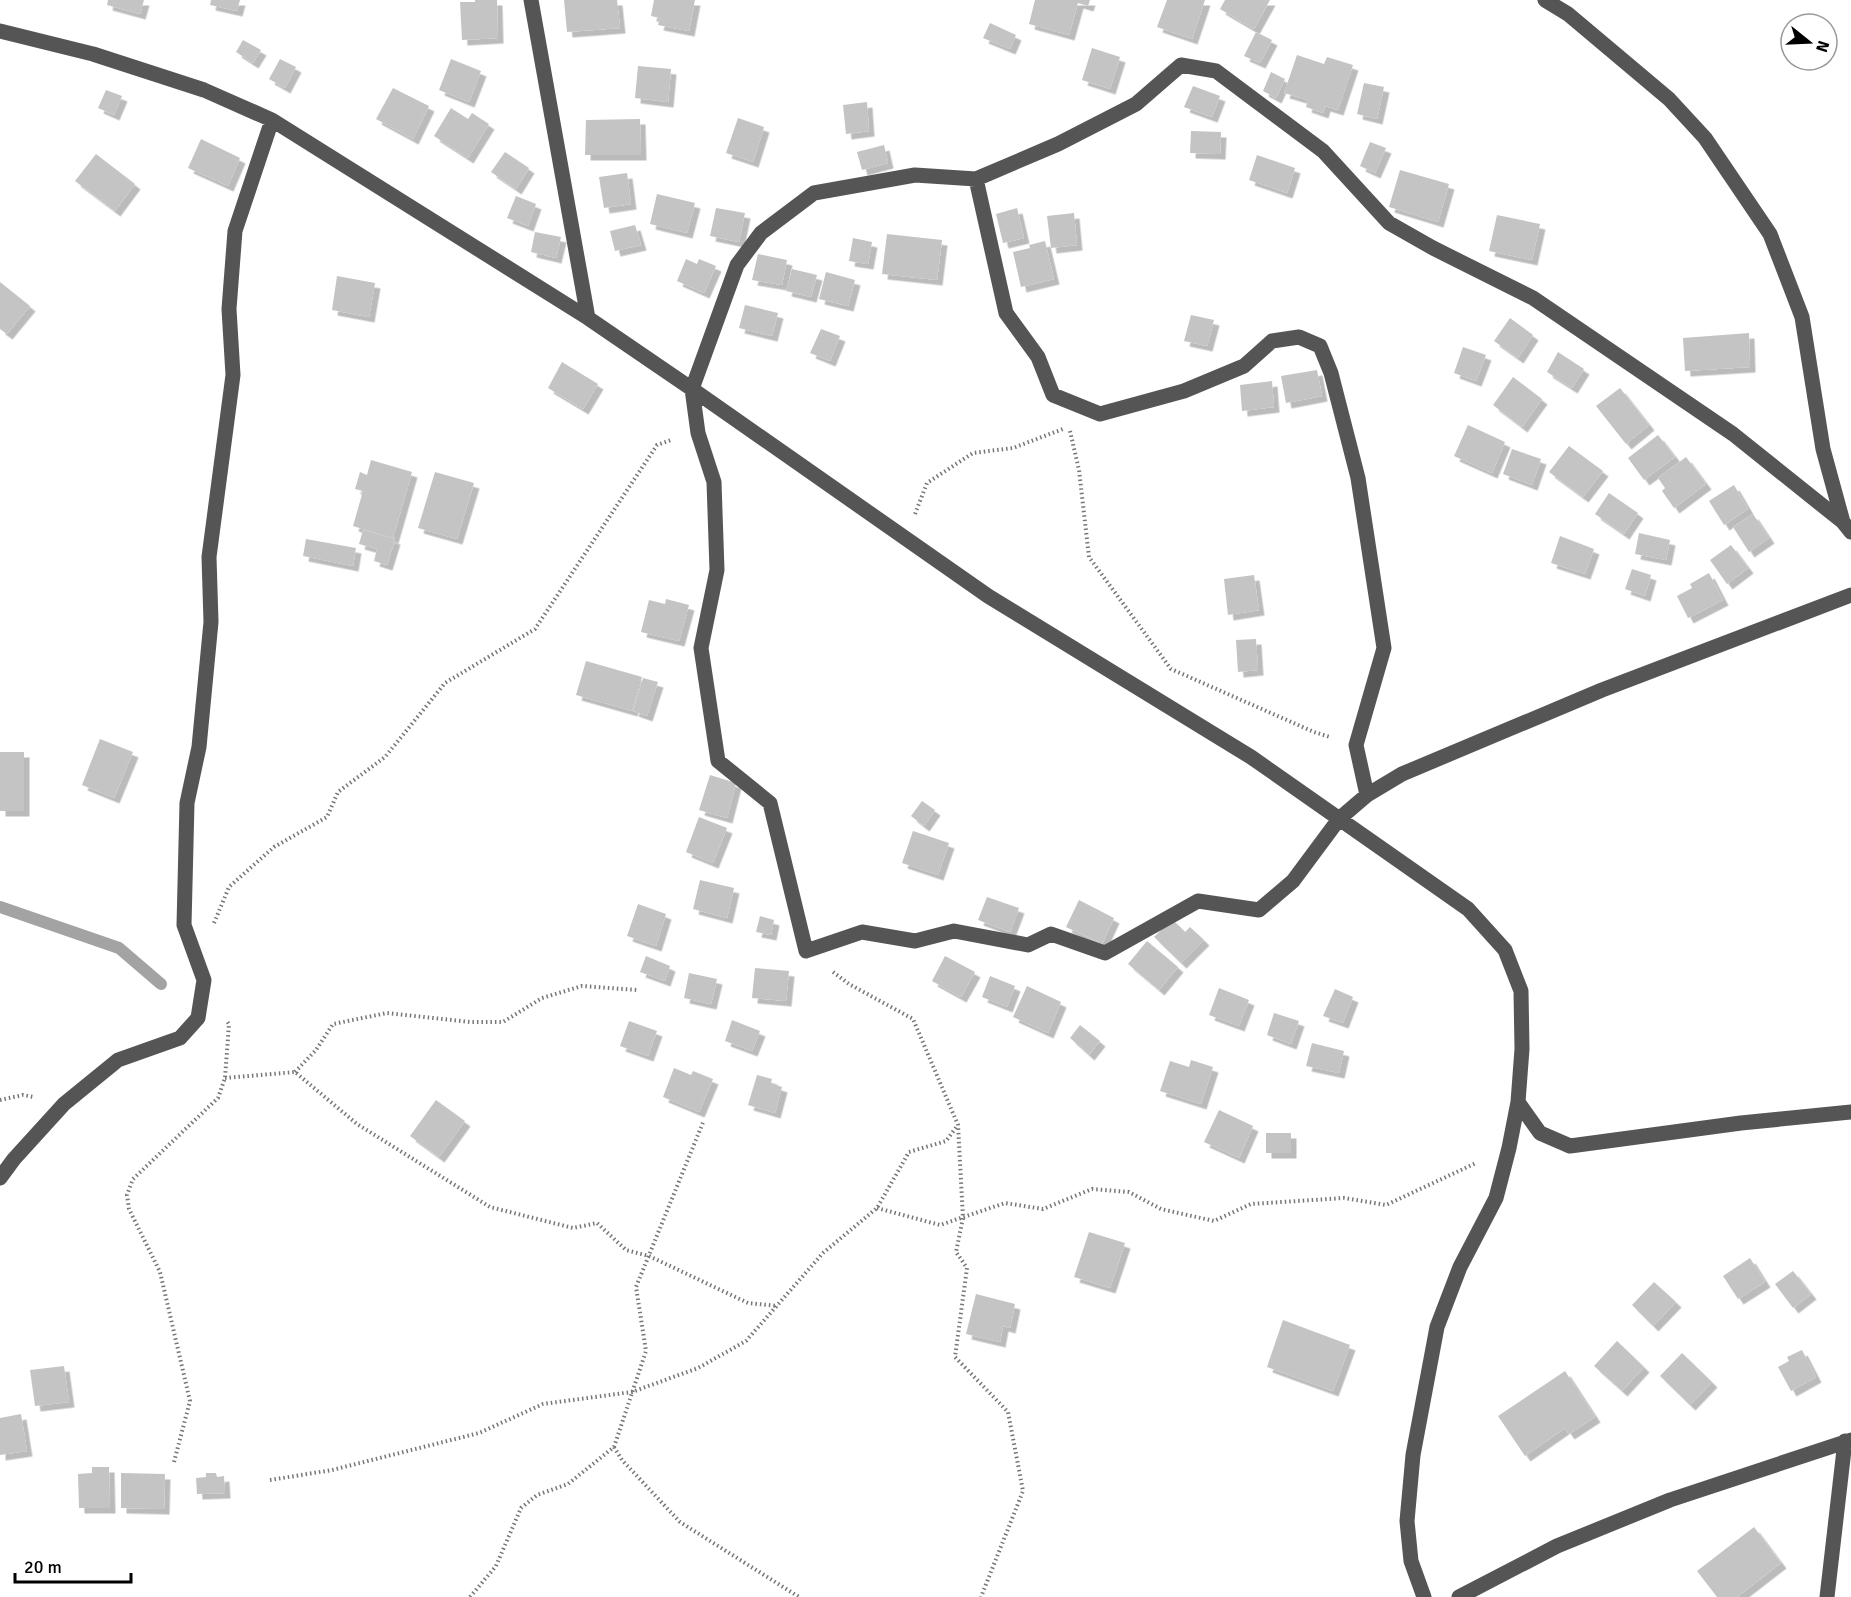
<svg xmlns="http://www.w3.org/2000/svg" width="1851" height="1597" viewBox="0 0 1851 1597" font-family="Signika,sans-serif">
	<defs>
		<filter id="shadow"><feDropShadow dx="5.5" dy="5.5" stdDeviation="0" flood-color="#0004"/></filter>
	</defs>
	<rect width="100%" height="100%" fill="#fff"/>
	<g fill="none" stroke-linecap="round" stroke-linejoin="round">
		<!-- stream -->
		<path stroke="#a3a3a3" stroke-width="12" d="M0,907l119,41 42,36"/>
	</g>
	<!-- building -->
	<path fill="#c4c4c4" filter="url(#shadow)" d="M108,0h36l-4,14 -33,-9z
		M211,0h29l-3,11 -27,-6z
		M475,0h22l1,38 -36,2 -2,-38h15z
		M564,0h53l3,28 -53,4z
		M654,0h41l-6,31 -31,-6 2,-7 -9,-2z
		M1035,0h55l-2,6 -10,-3 -9,32 -40,-11z
		M1167,0h38l-13,39 -35,-12z
		M1225,0h45l-16,29 -34,-20z
		M990,23l26,12 -6,14 -27,-11z
		M1256,32l16,8 -12,23 -16,-7z
		M243,40l18,10 -8,13 -17,-11z
		M1092,48l28,9 -10,32 -28,-9z
		M1297,55l27,9 3,-7 26,8 -15,45 -13,-4 -2,7 -17,-6 2,-7 -24,-7z
		M280,59l16,8 -11,21 -16,-9z
		M451,59l30,12 -12,31 -30,-12z
		M638,66l33,3 -3,33 -33,-4z
		M1271,72l14,7 -9,19 -13,-7z
		M1364,83l20,4 -7,32 -20,-5z
		M1193,86l27,10 -8,21 -28,-10z
		M393,88l36,18 -16,33 -37,-20z
		M106,90l16,6 -8,19 -16,-7z
		M867,102l2,29 -23,3 -3,-29z
		M451,108l17,11 4,-6 17,11 -21,34 -34,-22z
		M738,118l26,9 -11,35 -27,-9z
		M640,119l1,36h-56l1,-35z
		M1191,131l30,1 -1,22 -30,-1z
		M201,139l39,19 -12,28 -40,-18z
		M1370,142l16,6 -11,25 -15,-7z
		M884,145l4,18 -26,7 -5,-18z
		M505,152l24,16 -13,21 -25,-17z
		M96,154l39,30 -20,27 -40,-30z
		M1257,155l38,13 -8,25 -38,-13z
		M1400,170l49,14 -11,38 -49,-15z
		M627,173l4,31 -27,4 -5,-31z
		M657,194l38,9 -8,30 -37,-9z
		M516,196l20,8 -8,22 -21,-8z
		M716,208l29,5 -6,29 -29,-6z
		M1017,208l7,30 -21,5 -7,-29z
		M1074,213l3,32 -26,3 -4,-32z
		M1497,215l43,9 -8,36 -43,-9z
		M635,225l6,20 -26,6 -5,-20z
		M535,232l26,5 -5,21 -25,-6z
		M887,234l55,6 -5,40 -55,-6z
		M853,238l19,4 -4,22 -19,-3z
		M1045,241l9,38 -33,8 -8,-35 17,-4 -1,-3z
		M758,254l29,6 -5,25 -30,-5z
		M686,259l11,5 2,-5 17,7 -12,27 -27,-12z
		M792,269l25,6 -6,22 -25,-6z
		M826,272l29,8 -7,26 -29,-7z
		M337,276l38,7 -6,34 -37,-7z
		M0,282l30,24 -23,28 -7,-5z
		M745,305l33,8 -6,23 -33,-8z
		M1191,315l23,5 -7,26 -23,-5z
		M1510,318l23,17 -15,23 -24,-17z
		M821,329l19,7 -10,25 -20,-8z
		M1749,333l1,34 -65,4 -2,-33z
		M1463,347l23,8 -10,26 -22,-8z
		M1558,352l26,17 -12,19 -25,-16z
		M562,362l36,22 -15,25 -35,-21z
		M1317,370l5,26 -36,7 -5,-27z
		M1513,377l29,22 -20,28 -29,-22z
		M1272,381l2,26 -32,4 -2,-26z
		M1620,388l29,37 -23,19 -30,-38z
		M1468,425l37,17 -13,31 -38,-17z
		M1658,435l17,22 -31,23 -16,-22z
		M1569,446l34,25 -20,26 -34,-25z
		M1512,449l29,10 -9,26 -29,-11z
		M1686,457l20,27 -32,24 -12,-17 3,-3 -7,-10z
		M371,460l41,12 -19,66 -40,-12 10,-35 -8,-2 5,-17 7,3z
		M435,472l39,11 -17,56 -39,-11z
		M1734,485l14,24 -24,16 -15,-24z
		M1609,493l29,20 -14,21 -29,-20z
		M1753,514l16,24 -20,14 -16,-25z
		M363,530l32,9 -8,26 -13,-4 3,-12 -18,-5z
		M1639,533l31,7 -4,20 -31,-6z
		M1560,536l34,13 -9,25 -34,-11z
		M306,539l50,9 -3,18 -50,-10z
		M1731,545l17,23 -21,16 -17,-24z
		M1632,569l19,6 -6,21 -20,-7z
		M1709,573l14,27 -35,18 -11,-22 15,-8 -2,-4z
		M1254,575l5,35 -31,5 -4,-36z
		M666,599l23,6 -10,36 -38,-9 8,-32 16,4z
		M1256,639l2,31 -20,2 -2,-32z
		M586,661l56,16 -10,34 -56,-16z
		M643,678l15,4 -11,34 -14,-5z
		M100,739l33,13 -19,46 -32,-13z
		M0,752h24v59h-24z
		M710,775l26,8 -9,35 -28,-8z
		M922,801l13,9 -11,16 -13,-10z
		M699,817l28,11 -14,35 -27,-11z
		M913,831l36,12 -11,32 -36,-12z
		M700,880l34,8 -7,30 -34,-9z
		M987,897l32,11 -9,24 -32,-12z
		M1079,900l35,18 -12,26 -36,-17z
		M638,904l28,10 -10,32 -29,-10z
		M760,916l14,4 -3,15 -15,-3z
		M1172,919l13,13 5,-5 14,13 -23,23 -27,-26z
		M1147,941l31,26 -19,23 -31,-26z
		M646,956l24,10 -5,15 -25,-9z
		M945,956l30,16 -14,25 -29,-16z
		M755,968l34,3 -3,30 -34,-3z
		M689,973l28,6 -6,25 -27,-6z
		M990,976l25,10 -8,21 -25,-10z
		M1027,986l34,16 -13,31 -35,-16z
		M1219,988l30,12 -10,26 -30,-11z
		M1335,989l18,8 -10,26 -20,-7z
		M1274,1013l25,8 -8,23 -24,-9z
		M732,1020l28,11 -8,20 -27,-10z
		M629,1021l28,10 -9,25 -28,-10z
		M1080,1025l20,16 -11,14 -19,-17z
		M1312,1043l32,8 -5,22 -33,-7z
		M1191,1060l22,7 -12,37 -41,-13 10,-30 19,6z
		M674,1068l17,7 2,-4 20,8 -14,33 -36,-15z
		M757,1075l15,4 -1,4 11,4 -7,26 -27,-8z
		M436,1100l29,21 -26,36 -29,-21z
		M1219,1110l34,16 -14,32 -35,-16z
		M1266,1133h25v20h-25z
		M1089,1232l36,11 -15,45 -36,-11z
		M1750,1258l15,24 -27,17 -15,-23z
		M1793,1271l18,23 -18,14 -18,-24z
		M1654,1282l22,20 -23,24 -21,-21z
		M976,1294l39,10 -5,24 -7,-2 -3,16 -34,-8z
		M1283,1320l67,25 -17,46 -66,-24z
		M1617,1341l27,26 -22,24 -28,-25z
		M1802,1350l14,27 -25,14 -13,-24 11,-6 -2,-4z
		M1682,1353l30,29 -22,23 -30,-29z
		M64,1366l5,36 -34,4 -5,-36z
		M1565,1371l30,46 -26,17 -4,-6 -40,28 -27,-40z
		M21,1414l6,37 -27,4v-37z
		M92,1467h17l1,41h-31l-1,-34 14,-1z
		M121,1473l44,1 -1,35 -43,-1z
		M206,1473h10l1,4 7,-1 1,17 -28,1 -1,-16 10,-1z
		M1754,1527l27,36 -44,34h-20l-20,-26z"/>
	<g fill="none" stroke-linecap="round" stroke-linejoin="round">
		<!-- path -->
		<path stroke="#777" stroke-width="4" stroke-dasharray="1.5 3" stroke-linecap="butt" d="M1070,431l9,39 10,87 82,112 143,63 16,5
			M915,514l12,-31 46,-30 40,-5 50,-19
			M214,923l15,-36 45,-40 53,-30 11,-25 47,-35 60,-74 90,-54 122,-184 14,-5
			M833,972l16,12 64,35 45,106 5,93 -7,34 11,16 -12,89 53,55 15,79 -42,106
			M295,1072l21,-22 17,-26 54,-11 83,9h33l39,-24 40,-12 55,4
			M225,1078l70,-6 62,52 133,83 83,21 24,-5 29,27 23,6 99,47 30,3
			M0,1100l23,-5 11,2
			M877,1208l63,17 65,-22 38,6 49,-20 37,3 32,17 53,12 37,-17 93,-6 42,7 90,-42
			M614,1447l8,13 58,62 119,75
			M174,1462l16,-61 -30,-129 -31,-63 -2,-14 6,-16 85,-81 7,-20 4,-54 -3,-4
			M270,1480l62,-10 147,-37 64,-29 89,-12 66,-24 48,-27 77,-88 54,-45 32,-56 37,-11 12,-16
			M470,1597l26,-31 25,-58 16,-13 31,-11 46,-37 32,-96 -10,-64 68,-167"/>
		<!-- minor -->
		<path stroke="#555" stroke-width="15" d="M531,0l57,318
			M1545,0l23,14 101,85 36,39 65,96 32,83 21,132 20,73 8,10
			M0,31l93,23 111,36 68,30 316,198 104,71 296,207 263,161 217,152 37,41 16,41 1,58 -4,53 -9,46 -13,50 -36,69 -23,60 -24,128 -6,66 4,40 13,36
			M976,179l30,134 32,44 15,38 47,19 84,-23 60,-25 28,-25 27,-4 21,9 11,27 27,105 26,170 -28,97 11,50
			M1843,522l-110,-88 -200,-136 -100,-50 -44,-25 -66,-72 -107,-80 -35,-6 -45,39 -78,40 -82,35 -61,-4 -101,18 -53,40 -24,32 -45,124 6,44 16,49 3,88 -16,78 17,113 52,42 36,148 56,-19 53,9 39,-10 74,14 23,-11 54,19 93,-52 61,9 34,-29 46,-62 28,-24 35,-21 200,-84 249,-95
			M1518,1102l22,31 30,13 171,-23 110,-11
			M0,1178l14,-19 50,-55 54,-44 62,-22 18,-20 6,-38 -20,-55 3,-122 12,-56 12,-125 -2,-65 24,-182 -4,-66 6,-78 37,-111
			M1459,1597l98,-51 113,-46 181,-60
			M1827,1597l18,-156"/>
	</g>
	<!-- north arrow -->
	<g transform="translate(1809 42) rotate(108)"><circle r="28" fill="#ffffff" stroke="#999999" stroke-width="1.5"/>
	<path d="M0-4.5L10 22L0 15L-10 22Z" fill="#000000"/>
	<text y="-9" font-size="16" font-weight="bold" text-anchor="middle" fill="#000000">N</text>
	</g>
	<!-- scale -->
	<path d="M15 1573v9h116v-9" fill="none" stroke="#000000" stroke-width="3"/>
	<text x="24" y="1573" font-size="18" fill="#000000" stroke="#ffffff" stroke-width="4.5" paint-order="stroke">20 m</text>
</svg>
